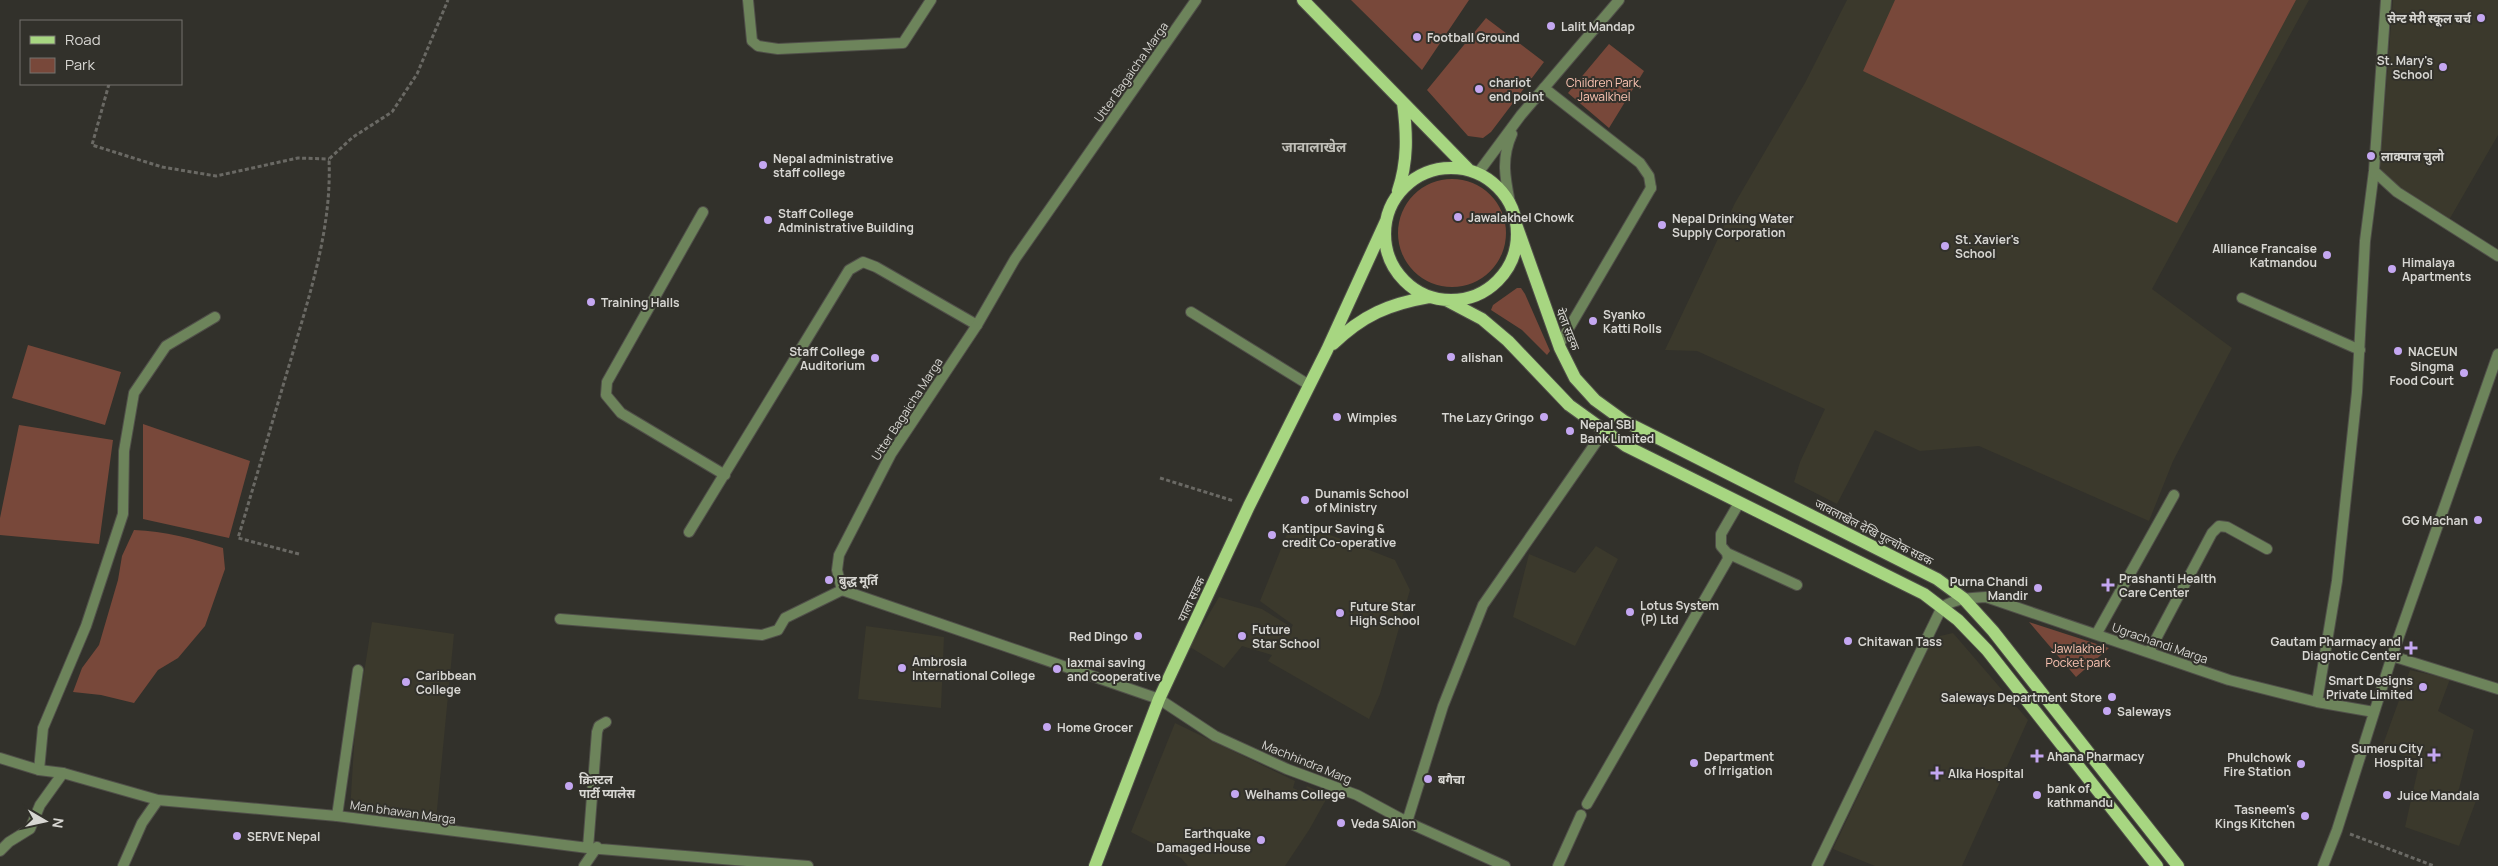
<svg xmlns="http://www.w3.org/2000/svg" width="2498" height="866" viewBox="0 0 2498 866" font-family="Manrope,'Noto Sans Devanagari',sans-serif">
	<rect width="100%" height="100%" fill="#32312b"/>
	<!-- built -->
	<path fill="#3b392c" d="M1847,0h462l-157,289 80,59 -59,113 -24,60 -170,-75 -59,5 -45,-21 -38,74 -43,-22 6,-20 25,-53 -128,-58 -32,-1 70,-147 70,-120z
		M2393,0h105v135l-49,85h-11l-27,-12 -23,-18 -8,-25z
		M1291,524l42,12 62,24 15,30 -30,104 -11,25 -101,-58 4,-6 -30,-9 -18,22 -34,-21 29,-50 43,12 29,18 -1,3 3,-5 -33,-24z
		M1596,546l22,13 -43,87 -62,-29 16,-63 46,19z
		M372,622l82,12 -18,186 -86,-9 5,-81z
		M866,626l78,11 -3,71 -83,-9z
		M1953,633l75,87 -66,146h-87l-42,-17 95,-200 12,-13z
		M2410,670l40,9 -12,32 36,19 -15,59 18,9 -18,48 -54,-19 15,-67 -39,-10z
		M1175,723l120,58 -2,7 11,5 3,-7 21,10 -19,34 -24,36h-97l-7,-8 -50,-26z"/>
	<!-- green -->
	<path fill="#78483a" d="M1351,0h118l-47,70z
		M1895,0h401l-119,223 -314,-152z
		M1486,18l58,44 -53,70 -8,6 -15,-2 -41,-46z
		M1609,44l35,27 -35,57 -41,-35z
		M1398 233a54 54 0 1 1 108 0a54 54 0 1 1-108 0Z
		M1517,288h4l4,6 25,57 -3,4 -25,-25 -31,-20 2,-5z
		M28,345l93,27 -16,53 -93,-27z
		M143,424l107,37 -21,77 -86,-19z
		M19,425l94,15 -14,104 -99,-9v-17z
		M134,530c31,1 59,9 89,18l2,21 -20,57 -27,32 -20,12 -24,33 -33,-8 -28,-3 9,-24 17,-23 19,-65 4,-24z
		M2029,622l80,26 -33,29z"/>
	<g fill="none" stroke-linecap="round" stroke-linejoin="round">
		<!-- lane casing -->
		<g stroke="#504f49" stroke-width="12">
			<path id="lane" d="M748,0l4,41 6,5 20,3 125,-6 28,-43
				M1544,88l96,75 9,13 2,12
				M703,212l-96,170 -1,13 15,18 104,62
				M2242,298l118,52
				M689,532l160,-262 14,-8 13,5 101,58
				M1727,553l70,32
				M560,619l202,16 16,-5 7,-12 57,-28
				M2097,633l77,-138
				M39,770l4,-42 43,-102 37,-112 1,-63 10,-58 32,-47 49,-29
				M1587,804l141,-245 -1,-6 -6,-7v-12l18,-31
				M337,816l21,-146
				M0,851l9,-9 21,-13 10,-24 23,-32
				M123,866l19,-43 16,-23
				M1558,866l23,-51"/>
		</g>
		<!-- street casing -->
		<g stroke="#504f49" stroke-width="12">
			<path id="street" d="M1196,0l-181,259 -38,66 -86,129 -52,101 -2,15 5,20 317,109 56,37 72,33 70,26 50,27 98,44
				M2374,171l23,21 101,64
				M1478,173l43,-58 98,-115
				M1510,203c-5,-25 -9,-45 2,-69
				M1191,312l118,73
				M1559,345l92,-157
				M2149,652l63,-119 7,-7 8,1 40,22
				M2392,656l106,33
				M2317,702l20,-121 20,-189 8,-151 9,-70 12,-171
				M0,758l39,12 24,3 95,27 179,16 251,32 220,18
				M1407,822l36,-116 40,-101 121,-174
				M588,848l9,-116 2,-6 7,-4
				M584,866l13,-19
				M1817,866l125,-259c15,-9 28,-9 44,-10l243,83 88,22 57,10
				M2323,866l14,-36 55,-174 106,-302"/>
		</g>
		<!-- primary casing -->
		<g stroke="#504f49" stroke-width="14">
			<path id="primary" d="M1303,0l165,169
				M1385 234a66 66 0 1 1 132 0a66 66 0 1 1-132 0Z
				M1398,191c10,-30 9,-57 5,-88
				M1517,227l43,121 15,30 20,22 29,21 313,158 26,19 30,33 185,235
				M1446,300l36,19 26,22 61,64 57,41 298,148 34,26 29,30 170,216
				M1333,344c30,-29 56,-40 96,-47
				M1095,866l64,-167 90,-193 78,-156 59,-129"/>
		</g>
		<!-- path -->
		<path stroke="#6a6964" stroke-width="3" stroke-dasharray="4 2.5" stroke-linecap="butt" d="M109,84l-17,61 70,22 54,9 82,-18 31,1
			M1160,478l74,23
			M299,554l-61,-16c18,-59 35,-119 53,-179 19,-66 41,-131 38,-200l24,-22 39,-25 25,-38 31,-74
			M2350,834l84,32"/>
		<!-- lane -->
		<use href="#lane" stroke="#6d845b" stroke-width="10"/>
		<!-- street -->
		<use href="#street" stroke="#6d845b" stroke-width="10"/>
		<!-- primary -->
		<use href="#primary" stroke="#a7d681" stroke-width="12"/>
	</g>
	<!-- markers -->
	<g fill="#c4a7f1" stroke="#32312b" stroke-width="2">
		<circle cx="2481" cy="18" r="5"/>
		<circle cx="1551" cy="26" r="5"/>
		<circle cx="1417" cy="37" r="5"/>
		<circle cx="2443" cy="67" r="5"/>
		<circle cx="1479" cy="89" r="5"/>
		<circle cx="2371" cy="156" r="5"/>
		<circle cx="763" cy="165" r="5"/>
		<circle cx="1458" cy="217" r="5"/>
		<circle cx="768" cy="220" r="5"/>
		<circle cx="1662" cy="225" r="5"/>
		<circle cx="1945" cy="246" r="5"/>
		<circle cx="2327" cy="255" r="5"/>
		<circle cx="2392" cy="269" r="5"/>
		<circle cx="591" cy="302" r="5"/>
		<circle cx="1593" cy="321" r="5"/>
		<circle cx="2398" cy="351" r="5"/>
		<circle cx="1451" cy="357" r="5"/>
		<circle cx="875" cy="358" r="5"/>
		<circle cx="2464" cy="373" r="5"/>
		<circle cx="1337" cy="417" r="5"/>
		<circle cx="1544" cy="417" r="5"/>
		<circle cx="1570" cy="431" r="5"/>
		<circle cx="1305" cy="500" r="5"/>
		<circle cx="2478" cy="520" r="5"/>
		<circle cx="1272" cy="535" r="5"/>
		<circle cx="829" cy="580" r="5"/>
		<path d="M2105.5 577.5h5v5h5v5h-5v5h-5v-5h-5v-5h5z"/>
		<circle cx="2038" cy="588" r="5"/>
		<circle cx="1630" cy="612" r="5"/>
		<circle cx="1340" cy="613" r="5"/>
		<circle cx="1138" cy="636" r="5"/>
		<circle cx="1242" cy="636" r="5"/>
		<circle cx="1848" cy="641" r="5"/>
		<path d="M2408.5 640.5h5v5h5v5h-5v5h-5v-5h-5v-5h5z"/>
		<circle cx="902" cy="668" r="5"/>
		<circle cx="1057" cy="669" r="5"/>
		<circle cx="406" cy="682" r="5"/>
		<circle cx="2423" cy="687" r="5"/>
		<circle cx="2112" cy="697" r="5"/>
		<circle cx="2107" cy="711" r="5"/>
		<circle cx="1047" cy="727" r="5"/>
		<path d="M2431.5 747.5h5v5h5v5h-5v5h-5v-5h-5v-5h5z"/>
		<path d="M2034.5 748.5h5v5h5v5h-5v5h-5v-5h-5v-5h5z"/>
		<circle cx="1694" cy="763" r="5"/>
		<circle cx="2301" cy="764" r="5"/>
		<path d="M1934.5 765.5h5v5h5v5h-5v5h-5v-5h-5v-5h5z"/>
		<circle cx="1428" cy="779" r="5"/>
		<circle cx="569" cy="786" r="5"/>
		<circle cx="1235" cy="794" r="5"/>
		<circle cx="2037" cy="795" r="5"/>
		<circle cx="2387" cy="795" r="5"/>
		<circle cx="2305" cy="816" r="5"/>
		<circle cx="1341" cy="823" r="5"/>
		<circle cx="237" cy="836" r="5"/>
		<circle cx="1261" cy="840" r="5"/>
	</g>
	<g text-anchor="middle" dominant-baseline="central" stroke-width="4" stroke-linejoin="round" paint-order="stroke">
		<!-- poi labels -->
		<g font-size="12" font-weight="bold" fill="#d7d6d2" stroke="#32312b" text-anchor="start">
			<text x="2471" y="18" text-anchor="end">सेन्ट मेरी स्कूल चर्च</text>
			<text x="1561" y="26">Lalit Mandap</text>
			<text x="1427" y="37">Football Ground</text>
			<text x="2433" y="60" text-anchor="end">St. Mary's<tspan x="2433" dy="14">School</tspan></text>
			<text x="1489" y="82">chariot<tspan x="1489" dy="14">end point</tspan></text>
			<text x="2381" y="156">लाक्पाज चुलो</text>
			<text x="773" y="158">Nepal administrative<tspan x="773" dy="14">staff college</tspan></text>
			<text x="778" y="213">Staff College<tspan x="778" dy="14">Administrative Building</tspan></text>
			<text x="1468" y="217">Jawalakhel Chowk</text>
			<text x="1672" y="218">Nepal Drinking Water<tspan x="1672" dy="14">Supply Corporation</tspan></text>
			<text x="1955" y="239">St. Xavier's<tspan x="1955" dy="14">School</tspan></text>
			<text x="2317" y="248" text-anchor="end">Alliance Francaise<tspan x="2317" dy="14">Katmandou</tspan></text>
			<text x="2402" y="262">Himalaya<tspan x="2402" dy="14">Apartments</tspan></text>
			<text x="601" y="302">Training Halls</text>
			<text x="1603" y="314">Syanko<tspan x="1603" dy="14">Katti Rolls</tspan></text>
			<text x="865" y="351" text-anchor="end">Staff College<tspan x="865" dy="14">Auditorium</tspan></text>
			<text x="2408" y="351">NACEUN</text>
			<text x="1461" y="357">alishan</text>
			<text x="2454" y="366" text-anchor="end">Singma<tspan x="2454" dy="14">Food Court</tspan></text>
			<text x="1347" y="417">Wimpies</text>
			<text x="1534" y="417" text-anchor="end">The Lazy Gringo</text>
			<text x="1580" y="424">Nepal SBI<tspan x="1580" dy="14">Bank Limited</tspan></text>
			<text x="1315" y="493">Dunamis School<tspan x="1315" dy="14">of Ministry</tspan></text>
			<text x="2468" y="520" text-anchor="end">GG Machan</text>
			<text x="1282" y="528">Kantipur Saving &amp;<tspan x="1282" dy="14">credit Co-operative</tspan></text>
			<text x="2119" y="578">Prashanti Health<tspan x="2119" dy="14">Care Center</tspan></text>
			<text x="839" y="580">बुद्ध मूर्ति</text>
			<text x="2028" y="581" text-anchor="end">Purna Chandi<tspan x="2028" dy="14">Mandir</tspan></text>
			<text x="1640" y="605">Lotus System<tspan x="1640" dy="14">(P) Ltd</tspan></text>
			<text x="1350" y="606">Future Star<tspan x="1350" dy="14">High School</tspan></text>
			<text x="1252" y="629">Future<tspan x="1252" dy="14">Star School</tspan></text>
			<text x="1128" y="636" text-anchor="end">Red Dingo</text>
			<text x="1858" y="641">Chitawan Tass</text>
			<text x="2401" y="641" text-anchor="end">Gautam Pharmacy and<tspan x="2401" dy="14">Diagnotic Center</tspan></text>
			<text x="912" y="661">Ambrosia<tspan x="912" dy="14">International College</tspan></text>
			<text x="1067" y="662">laxmai saving<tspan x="1067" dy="14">and cooperative</tspan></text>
			<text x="416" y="675">Caribbean<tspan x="416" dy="14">College</tspan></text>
			<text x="2413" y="680" text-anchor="end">Smart Designs<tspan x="2413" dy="14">Private Limited</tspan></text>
			<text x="2102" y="697" text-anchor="end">Saleways Department Store</text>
			<text x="2117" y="711">Saleways</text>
			<text x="1057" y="727">Home Grocer</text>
			<text x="2423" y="748" text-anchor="end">Sumeru City<tspan x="2423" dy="14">Hospital</tspan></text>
			<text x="1704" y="756">Department<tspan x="1704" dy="14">of Irrigation</tspan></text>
			<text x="2047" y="756">Ahana Pharmacy</text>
			<text x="2291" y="757" text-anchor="end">Phulchowk<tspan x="2291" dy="14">Fire Station</tspan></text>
			<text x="1948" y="773">Alka Hospital</text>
			<text x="579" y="779">क्रिस्टल<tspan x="579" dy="14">पार्टी प्यालेस</tspan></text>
			<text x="1438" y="779">बगैचा</text>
			<text x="2047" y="788">bank of<tspan x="2047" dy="14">kathmandu</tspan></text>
			<text x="1245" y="794">Welhams College</text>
			<text x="2397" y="795">Juice Mandala</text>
			<text x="2295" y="809" text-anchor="end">Tasneem's<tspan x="2295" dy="14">Kings Kitchen</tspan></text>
			<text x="1351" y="823">Veda SAlon</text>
			<text x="1251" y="833" text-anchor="end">Earthquake<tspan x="1251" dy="14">Damaged House</tspan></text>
			<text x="247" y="836">SERVE Nepal</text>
		</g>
		<!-- street labels -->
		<g font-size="12" fill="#d7d6d2" stroke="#32312b">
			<text transform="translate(1131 72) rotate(-55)">Utter Bagaicha Marga</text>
			<text transform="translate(1568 329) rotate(68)">येला सडक</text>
			<text transform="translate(907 409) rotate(-57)">Utter Bagaicha Marga</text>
			<text transform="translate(1874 532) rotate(27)">जावलाखेल देखि पुल्चोक सडक</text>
			<text transform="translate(1191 599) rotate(-65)">याला सडक</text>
			<text transform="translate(2160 643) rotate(19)">Ugrachandi Marga</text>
			<text transform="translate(1307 762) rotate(22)">Machhindra Marg</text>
			<text transform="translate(403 812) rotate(8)">Man bhawan Marga</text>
		</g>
		<!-- park labels -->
		<g font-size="12" fill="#fcc4b3" stroke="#32312b">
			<text x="1604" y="82">Children Park,<tspan x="1604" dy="14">Jawalkhel</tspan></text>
			<text x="2078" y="648">Jawlakhel<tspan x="2078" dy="14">Pocket park</tspan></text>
		</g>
		<!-- neighbourhood labels -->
		<g font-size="14" font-weight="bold" fill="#c0bfb8" stroke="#32312b">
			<text x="1314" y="146">जावालाखेल</text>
		</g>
	</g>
	<!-- legend -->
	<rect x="20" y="20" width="162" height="65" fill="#32312b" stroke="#74736e"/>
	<rect x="30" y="36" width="25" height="8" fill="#a7d681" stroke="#74736e"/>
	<text x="65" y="45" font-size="15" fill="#d7d6d2">Road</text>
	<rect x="30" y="58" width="25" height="15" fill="#78483a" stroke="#74736e"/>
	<text x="65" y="70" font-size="15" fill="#d7d6d2">Park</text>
	<!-- north arrow -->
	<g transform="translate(45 821) rotate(99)" stroke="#32312b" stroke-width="4" paint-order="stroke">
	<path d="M0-4L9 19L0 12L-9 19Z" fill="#d7d6d2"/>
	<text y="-8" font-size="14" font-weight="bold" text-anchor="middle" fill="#d7d6d2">N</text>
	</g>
</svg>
